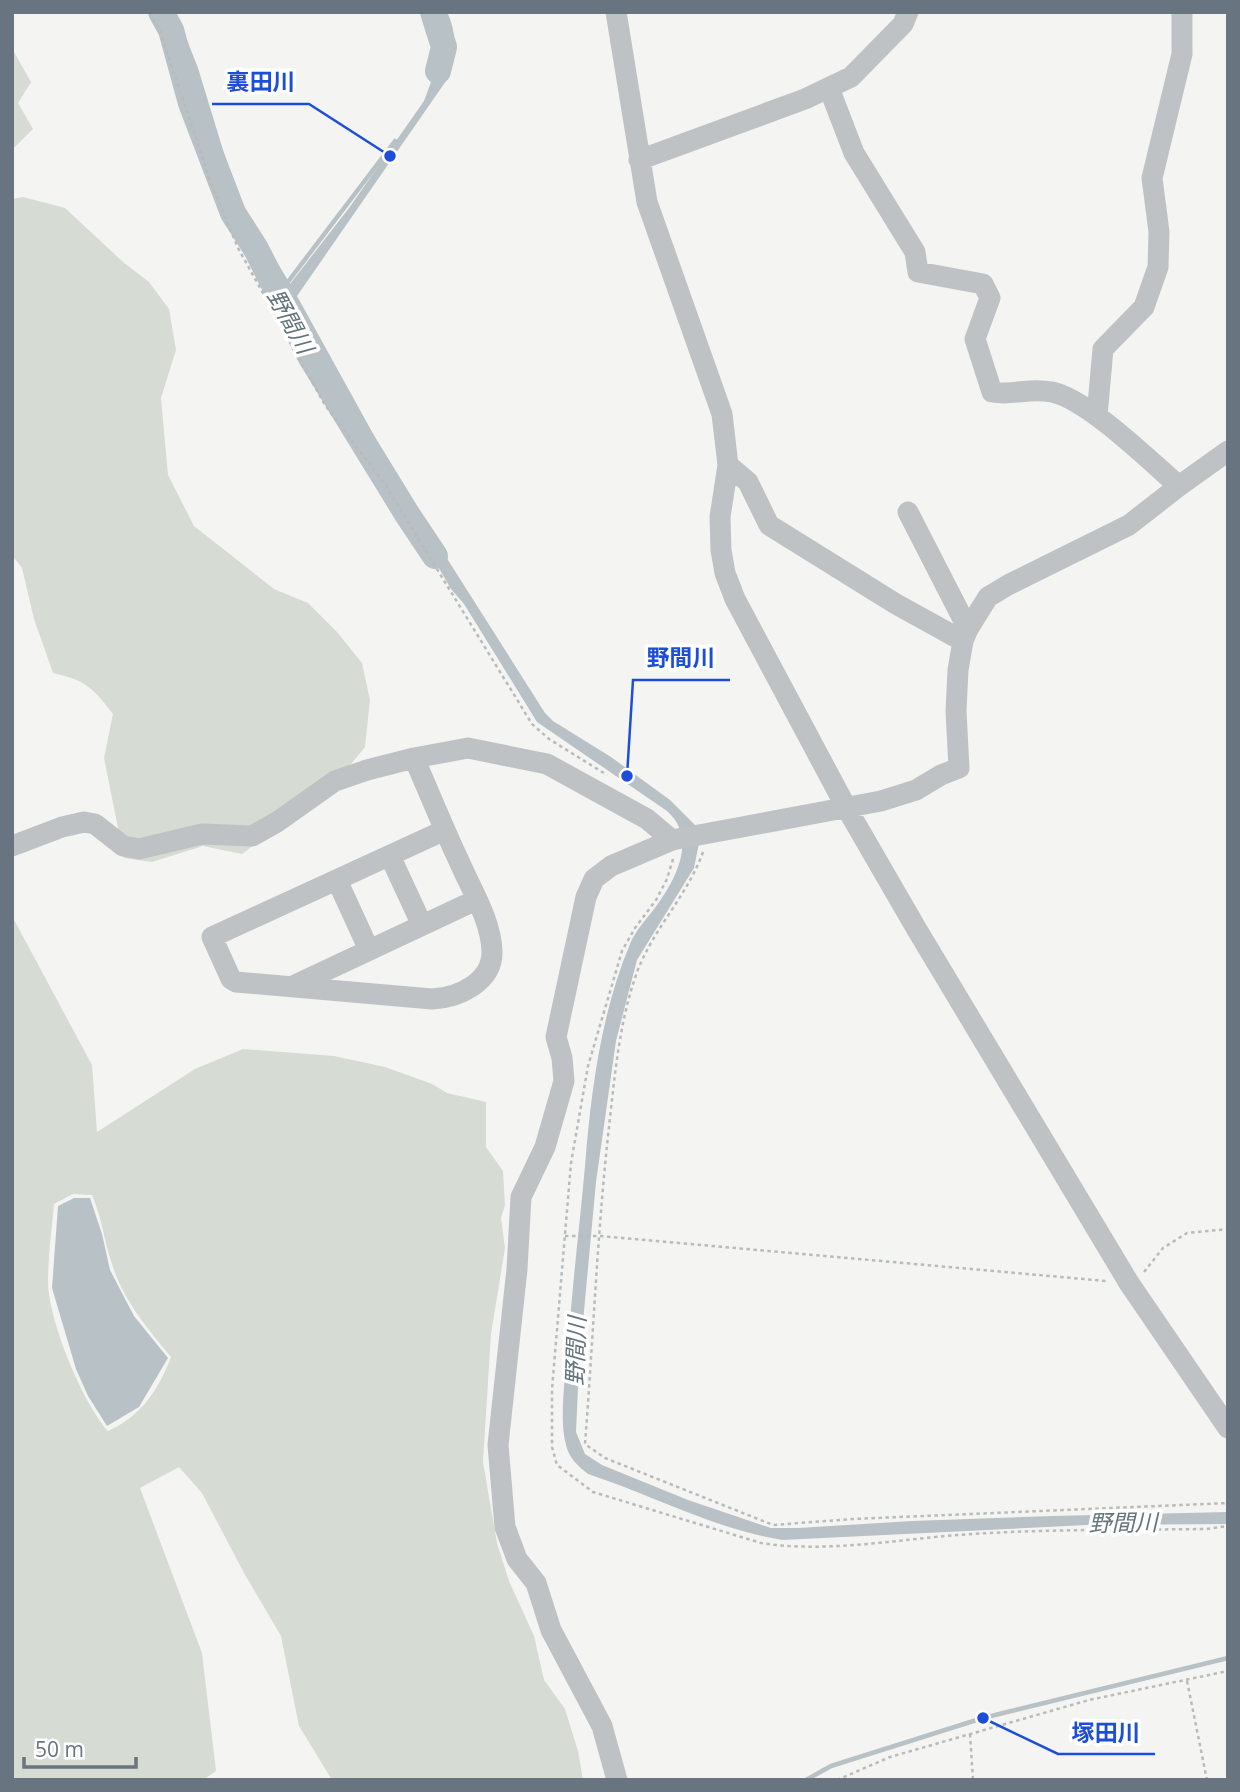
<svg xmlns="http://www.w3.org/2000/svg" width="1240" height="1792" viewBox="0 0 1240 1792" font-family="'Open Sans','Noto Sans JP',sans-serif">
	<rect width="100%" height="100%" fill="#f4f5f2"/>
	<!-- green -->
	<path fill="#d6dbd3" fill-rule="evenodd" d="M12,46l2,6 17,30 -13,21 15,26 -21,21z
		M23,197l42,11 58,54 26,20 20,27 7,41 -15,48 7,77 26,51 80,63 34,14 29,29 25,31 8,37 -5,47 -32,39 -91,68 -39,-8 -51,16 -28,-4 -20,-100 9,-44c-21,-27 -26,-33 -60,-41l-19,-54 -12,-51 -10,-13v-356z
		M12,916l80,149 5,67 98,-63 48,-20 91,7 51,11 47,17 15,9 39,9v45l17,24 2,34 -4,13 4,30 -14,86 -8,128 14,81 12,38 25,55 10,44 21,29 13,42 5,29h-251l-33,-54 -18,-90 -37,-63 -42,-80 -23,-26 -39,21 62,165 14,118 -13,9h-191zM73,1194l19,1c10,23 12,46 20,69 11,36 36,65 59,93 -13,34 -30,59 -63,74 -26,-29 -60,-112 -60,-150 0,-26 4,-52 6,-77z"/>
	<!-- water -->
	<path fill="#b8c1c5" d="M166,12h10l22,56 32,105 15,35 45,76 59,-76 75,-107 13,-35 4,-36 -6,-18h12c12,25 7,44 -1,69l-149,215 111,201 137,216 8,8 58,36 59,43 26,26 3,17 -5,25 -57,92 -21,81 -20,141 -17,183 -3,67 9,22 17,11 86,35 83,28h27l114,-7 140,-5 176,-4v12l-141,1 -305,15c-68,-11 -130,-45 -194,-66 -10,-8 -19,-16 -22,-29 -8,-28 1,-80 3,-111 4,-56 11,-112 16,-168 6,-75 16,-153 45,-222 6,-15 18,-26 27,-39 20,-27 40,-68 10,-94l-130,-89 -73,-118 -13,-15 -170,-292c-14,-29 -32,-57 -46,-86 -29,-63 -38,-135 -69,-199z
		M74,1198h16l12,36 8,36 24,46 34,42 -29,49 -32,19 -19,-30 -12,-27 -24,-81 6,-82z"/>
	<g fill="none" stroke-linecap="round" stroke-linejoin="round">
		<!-- stream -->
		<path stroke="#b8c1c5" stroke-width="4.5" d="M278,295l117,-154
			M806,1780l25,-14 152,-48 245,-60"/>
		<!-- river -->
		<path stroke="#b8c1c5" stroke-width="26" d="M161,12l10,18 20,73 42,110 23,36 54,107 97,158 28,42
			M433,12l11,35 -6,24"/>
		<!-- path -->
		<path stroke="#b8bbbc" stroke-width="2.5" stroke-dasharray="3.5 3.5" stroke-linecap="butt" d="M150,12l10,19 51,152 27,65 87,157 61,81 146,238 17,15 58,36
			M703,852c-16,45 -53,80 -68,126 -17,50 -21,106 -27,158 -11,102 -15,206 -23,308l20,14 168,67 80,-6 375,-16
			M673,859l-6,20 -11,21 -21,28 -13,23 -34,115 -17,97 -19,226v58l5,18 36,27 168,51c62,10 134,-3 196,-8 83,-6 167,-5 250,-6l21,-3
			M565,1236h35l506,45
			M1144,1272l19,-24 24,-15 41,-4
			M1187,1681l20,99
			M970,1734l3,46
			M837,1780l53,-23 199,-57 139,-29"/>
		<!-- minor -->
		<path stroke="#bfc2c5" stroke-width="21" d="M616,12l31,190 75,212 6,51 -8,52 1,33 4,23 10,26 111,208 70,121 213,355 99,145
			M829,88l25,65 61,99 3,20 65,12 7,14 -15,41 17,53c23,4 36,-5 60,0 35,7 98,69 127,94
			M639,160l166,-61 46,-22 52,-53 5,-12
			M1097,416l6,-67 41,-42 14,-40 1,-35 -7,-54 30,-124v-42
			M728,465l20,17 21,43 127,79 67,37
			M908,512l60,117
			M414,758c15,34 29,69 45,103 12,28 32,59 33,90 1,31 -34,47 -60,48l-196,-17 -5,-3 -19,-42 233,-107
			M12,846l50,-19 22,-5 11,2 28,22 16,3 63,-15 50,2 25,-14 58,-41 32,-11 47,-12 54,-10 79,16 100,55 25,21
			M390,856l32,69
			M337,880l32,70
			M293,986l183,-86
			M617,1780l-15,-54 -51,-96 -15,-47 -19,-24 -12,-32 -7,-82 19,-176 4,-72 24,-50 19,-66 -2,-23 -6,-21 30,-140 8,-18 17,-13 61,-26 209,-39 35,-11 25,-15 18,-7 -3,-57 2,-41 5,-29 5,-12 20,-32 20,-12 121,-60 50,-39 49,-35"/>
	</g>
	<g text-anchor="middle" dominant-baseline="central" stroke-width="7" stroke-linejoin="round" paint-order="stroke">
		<!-- water labels -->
		<g font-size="23" font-style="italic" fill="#63757b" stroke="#fff">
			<text transform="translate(291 321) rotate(61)">野間川</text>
			<text transform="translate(575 1351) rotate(-88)">野間川</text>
			<text transform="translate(1123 1522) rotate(-1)">野間川</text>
		</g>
	</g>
	<!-- callouts -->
	<path fill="none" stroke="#1d4ed8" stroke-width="2.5" d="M390 156L309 104H212M627 776L633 680H730M983 1718L1058 1754H1155"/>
	<g fill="#1d4ed8" stroke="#fff" stroke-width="2.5">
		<circle cx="390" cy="156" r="7"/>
		<circle cx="627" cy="776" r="7"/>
		<circle cx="983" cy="1718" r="7"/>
	</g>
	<g font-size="23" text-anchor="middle" font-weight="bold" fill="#1d4ed8" stroke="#fff" stroke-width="7" stroke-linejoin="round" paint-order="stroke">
		<text x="261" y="90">裏田川</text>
		<text x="681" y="666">野間川</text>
		<text x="1106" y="1741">塚田川</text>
	</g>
	<!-- border -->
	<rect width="1240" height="1792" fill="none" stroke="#68747f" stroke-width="28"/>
	<!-- scale -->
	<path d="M24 1757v10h112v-10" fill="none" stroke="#68747f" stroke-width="3.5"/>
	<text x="35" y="1757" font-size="21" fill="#68747f" stroke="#ffffff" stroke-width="5" paint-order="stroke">50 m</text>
</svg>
